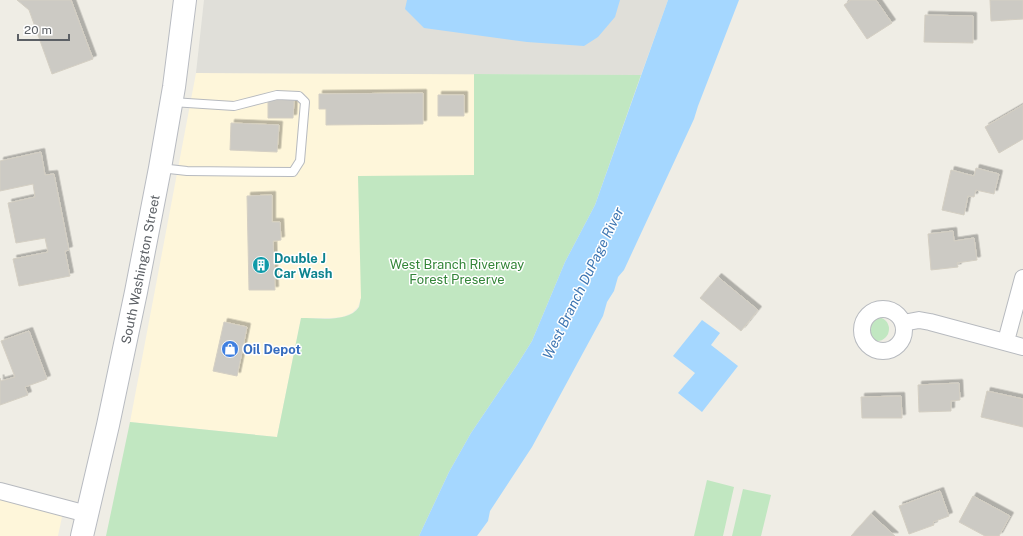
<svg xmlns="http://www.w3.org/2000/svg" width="1023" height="536" viewBox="0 0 1023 536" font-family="'Public Sans',sans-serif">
	<defs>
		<filter id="shadow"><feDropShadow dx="3.5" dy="-3.5" stdDeviation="0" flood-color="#0004"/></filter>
	</defs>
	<rect width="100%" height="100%" fill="#efede5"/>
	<!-- commercial -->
	<path fill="#fef6da" d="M196,73l278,1v101l-113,123 -3,9 -6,6 -10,4 -11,1h-30l-24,119 -147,-15z
		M0,497l63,15 -5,24h-58z"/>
	<!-- industrial -->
	<path fill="#e0dfd9" d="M204,0h464l-27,75 -445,-2z"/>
	<!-- green -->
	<path fill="#c1e7c1" d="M474,74l167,1 -46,130 -30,57 -33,79 -15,24 -46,68 -22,39 -30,64h-313l24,-114 147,15 24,-119c16,0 48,5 58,-11 1,-3 1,-7 2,-9l-3,-122 116,-1z
		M865 329a12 12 0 1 1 24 0a12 12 0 1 1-24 0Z
		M707,480l27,7 -11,49h-29z
		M743,489l28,6 -10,41h-29z"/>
	<!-- water -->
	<path fill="#a5d7ff" d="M407,0h213l-5,17 -17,20 -14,9 -57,-4 -103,-14 -19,-19z
		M668,0h71l-41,106 -4,13 -70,151 -6,7 -4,14 -7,11 -4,14 -71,131 -42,64 -2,10 -11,15h-58l30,-64 22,-39 46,-68 15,-24 33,-79 30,-57z
		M702,320l18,13 -9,12 27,21 -36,46 -24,-19 17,-20 -22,-17z"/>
	<!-- building -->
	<path fill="#cccac4" stroke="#d4cfc3" filter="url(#shadow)" d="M17,0h54l22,59 -41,15 -23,-64z
		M851,0h25l16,23 -25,16 -23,-34z
		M990,0h33v19l-32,2z
		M925,15l48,1v27l-49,-1z
		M423,93v31l-97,1v-16h-7v-15z
		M438,95h26v21h-26z
		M268,100h26l-1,18h-25z
		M1023,105v34l-24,14 -14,-26z
		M231,123l48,2 -2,27 -47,-2z
		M41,152l4,23 9,-1 15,76 -4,1 5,25 -51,10 -6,-27 35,-7 -3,-14 -29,5 -8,-40 27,-6 -2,-13 -33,7v-30z
		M976,168l23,6 -5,20 -18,-4 -2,7 -6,-1 -4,19 -22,-5 9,-40 23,6z
		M272,195v27h8l1,18 -8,1 2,49h-26l-2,-94z
		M953,231l1,10 20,-3 3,22 -20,3 1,4 -27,3 -3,-36z
		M718,277l40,33 -17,21 -41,-33z
		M224,322l23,5 -10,49 -24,-5z
		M29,331l18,48 -22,8 3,8 -28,10v-27l1,3 14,-4 -14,-36z
		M959,383l1,17 -9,1v10l-32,1 -1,-27z
		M987,391l36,8v28l-42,-10z
		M901,396l1,22h-40l-1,-21z
		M940,491l9,25 -16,6 1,3 -25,9 -10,-28z
		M973,496l37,20 -11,20h-14l-26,-14z
		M871,514l24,22h-44z"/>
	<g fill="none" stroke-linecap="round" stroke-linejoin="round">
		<!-- lane casing -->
		<g stroke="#b7babf" stroke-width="10">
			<path id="lane" d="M160,168l27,3 106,1 7,-11 5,-59 -6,-6 -22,-1 -43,11 -62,-4"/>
		</g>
		<!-- street casing -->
		<g stroke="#b7babf" stroke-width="18">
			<path id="street" d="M862 330a21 21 0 1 1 42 0a21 21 0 1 1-42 0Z
				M903,323l16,-3 11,2 93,25
				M1006,341l17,-63
				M0,491l87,23"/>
		</g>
		<!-- secondary casing -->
		<g stroke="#b8bbc1" stroke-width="24">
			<g id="secondary">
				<path id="s1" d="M82,536l26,-111 28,-133 24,-124 14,-81 11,-87"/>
			</g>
		</g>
		<!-- lane -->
		<use href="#lane" stroke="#fff" stroke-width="8"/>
		<!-- street -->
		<use href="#street" stroke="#fff" stroke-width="16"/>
		<!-- secondary -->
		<use href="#secondary" stroke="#fff" stroke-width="22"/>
	</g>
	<!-- icons -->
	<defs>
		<g id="building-disc" transform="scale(0.9)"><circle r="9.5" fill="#0f9aa8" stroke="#fff"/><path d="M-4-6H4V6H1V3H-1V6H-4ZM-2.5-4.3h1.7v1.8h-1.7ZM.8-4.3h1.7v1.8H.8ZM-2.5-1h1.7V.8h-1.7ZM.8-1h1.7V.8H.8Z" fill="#fff"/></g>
		<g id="shop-disc" transform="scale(0.9)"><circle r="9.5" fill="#3f7fe0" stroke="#fff"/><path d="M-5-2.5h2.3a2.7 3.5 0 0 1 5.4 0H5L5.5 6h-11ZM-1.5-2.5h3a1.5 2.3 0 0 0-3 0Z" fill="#fff"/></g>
	</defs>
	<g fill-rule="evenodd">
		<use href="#building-disc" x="261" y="265"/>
		<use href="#shop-disc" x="230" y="349"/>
	</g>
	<g text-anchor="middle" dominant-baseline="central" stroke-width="3" stroke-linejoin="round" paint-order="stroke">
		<!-- culture labels -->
		<g font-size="13" font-weight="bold" fill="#0d838f" stroke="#fff" text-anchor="start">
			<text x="274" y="258">Double J<tspan x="274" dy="15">Car Wash</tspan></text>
		</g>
		<!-- park labels -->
		<g font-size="13" fill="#338538" stroke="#fff">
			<text x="457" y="264">West Branch Riverway<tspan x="457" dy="15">Forest Preserve</tspan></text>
		</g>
		<!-- street labels -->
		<g font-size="13" fill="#5c6065" stroke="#fff">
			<text stroke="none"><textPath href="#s1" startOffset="273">South Washington Street</textPath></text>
		</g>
		<!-- shop labels -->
		<g font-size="13" font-weight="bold" fill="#366cbe" stroke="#fff" text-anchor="start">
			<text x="243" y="349">Oil Depot</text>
		</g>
		<!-- water labels -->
		<g font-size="14" font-style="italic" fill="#3f77b3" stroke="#fff">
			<text transform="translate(583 283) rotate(-64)">West Branch DuPage River</text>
		</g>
	</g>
	<!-- scale -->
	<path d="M18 34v6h51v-6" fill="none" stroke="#5c6065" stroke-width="2"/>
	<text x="24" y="34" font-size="12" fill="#5c6065" stroke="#ffffff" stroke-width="3" paint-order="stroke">20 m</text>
</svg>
